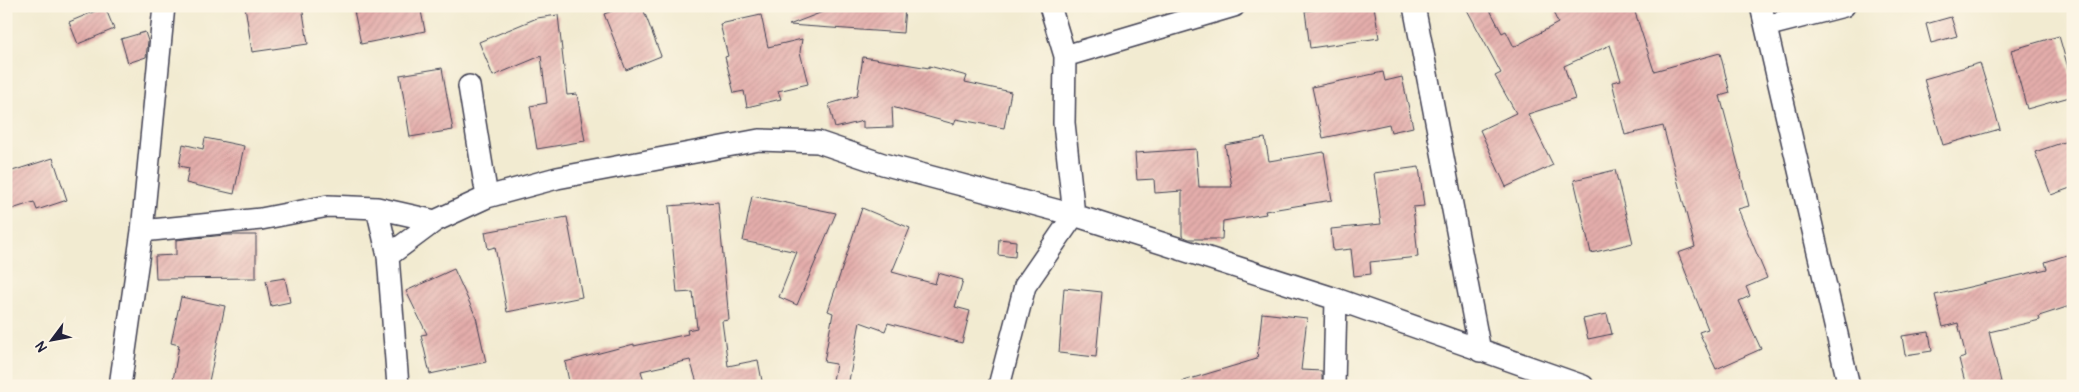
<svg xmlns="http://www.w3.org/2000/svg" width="2079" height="392" viewBox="0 0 2079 392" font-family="Pangolin,sans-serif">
	<defs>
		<pattern id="building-hatch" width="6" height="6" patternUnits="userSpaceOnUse" patternTransform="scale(1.25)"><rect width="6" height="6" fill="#e4adab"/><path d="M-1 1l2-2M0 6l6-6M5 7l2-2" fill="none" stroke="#c39594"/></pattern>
	</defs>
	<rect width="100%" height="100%" fill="#fcf5e5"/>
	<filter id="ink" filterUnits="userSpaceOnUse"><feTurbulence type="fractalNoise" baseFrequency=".02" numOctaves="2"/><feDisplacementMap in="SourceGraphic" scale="10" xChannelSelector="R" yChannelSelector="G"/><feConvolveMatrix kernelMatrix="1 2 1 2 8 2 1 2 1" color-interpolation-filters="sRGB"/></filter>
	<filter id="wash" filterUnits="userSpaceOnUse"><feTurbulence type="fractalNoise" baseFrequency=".0096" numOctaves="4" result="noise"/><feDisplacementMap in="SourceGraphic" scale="20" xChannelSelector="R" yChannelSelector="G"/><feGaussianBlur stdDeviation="1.12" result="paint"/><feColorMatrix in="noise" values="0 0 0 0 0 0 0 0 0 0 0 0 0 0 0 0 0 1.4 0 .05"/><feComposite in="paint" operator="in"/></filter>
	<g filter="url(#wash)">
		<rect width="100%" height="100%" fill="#f2ebd1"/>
		<g id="blocks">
			<!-- building -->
			<path fill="url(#building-hatch)" d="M245,6h57l6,38 -56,8z
				M353,6h67l5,25 -64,13z
				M625,6h17l19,50 -35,14 -22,-56z
				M838,6h67l-2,27 -114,-8z
				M1339,6h35l5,32 -69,10 -5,-37z
				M1465,6h23l14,27 4,-2 8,16 44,-24 -4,-9 17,-8h62l21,65 66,-18 10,40 -10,3 29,110 -11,3 29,69 -21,9 4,9 -11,5 22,48 -45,20 -17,-37 9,-3 -30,-76 17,-6 -32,-121 -38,9 -13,-53 9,-2 -11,-35 -46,21 11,33 -47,15 25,51 -47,22 -26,-57 36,-17 -21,-37 6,-3z
				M105,7l9,22 -36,15 -9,-22z
				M558,15l9,80 10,-1 8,47 -48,8 -7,-43 17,-3 -6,-47 -48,20 -14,-34 58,-24z
				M761,15l7,32 34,-8 -2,13 8,32 -30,7 3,8 -34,8 -3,-16 -10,2 -9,-36 3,-1 -8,-32z
				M1951,17l6,19 -26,7 -5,-19z
				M145,32l3,9 -2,16 -18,6 -7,-24z
				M2059,36l14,49v11l-46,13 -16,-59z
				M863,57l66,11v-2l38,10 -2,6 46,10 -7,36 -48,-9 -2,5 -62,-17 1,20 -30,1v-7l-28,7 -6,-24 28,-8z
				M1980,63l20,66 -57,16 -19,-66z
				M442,68l11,62 -43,7 -10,-62z
				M1383,72l2,9 17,-4 11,50 -22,5 -2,-8 -66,14 -11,-51z
				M205,138l39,8 -10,48 -48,-11 3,-15 -10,-2 4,-22 20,5z
				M1265,138l4,23 55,-9 8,48 -67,11 1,3 -43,7 -1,18h-33l-7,-3v-45l-27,2 -1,-14 -17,1 -2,-27 61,-4 3,38h33l-7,-42z
				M2073,139v48l-22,8 -16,-43z
				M53,158l14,42 -30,10 -3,-8 -28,9v-38z
				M1419,167l5,39 -11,1 5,50 -48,5 1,12 -17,2 -3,-27 -18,2 -2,-22 50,-5 -7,-51z
				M1615,170l18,73 -42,10 -17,-73z
				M752,196l84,17 -39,92 -18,-8 18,-45 -54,-11z
				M718,202l11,118 -7,1 6,45 30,-6 4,21 -22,5h-42l-8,-26 -49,11 4,15h-75l-5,-24 69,-18v2l54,-12 -1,-4 10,-2 -4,-36 -16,1 -8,-87z
				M862,208l48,20 -18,44 43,12 3,-11 25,7 -8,27 15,4 -8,32 -74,-20 -3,8 -25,-9 -12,64h-16l4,-22 -12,-2 9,-49 -5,-2z
				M567,217l15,80 -75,15 -12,-65 -7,2 -3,-17z
				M225,235h31v43l-100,1 -1,-23 21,-1v-15z
				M999,239l17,2 -1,16 -17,-2z
				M2073,253v52l-34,11 1,4 -51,12 13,54h-36l-7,-27 7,-2 -8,-34 -15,4 -8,-32 112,-26 -2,-7z
				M454,269l22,48 10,45 -56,12 -9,-39 6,-1 -21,-43z
				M285,278l5,24 -19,4 -5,-25z
				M1064,288l38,4 -6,65 -37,-4z
				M181,297l44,9 -17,80h-36l7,-41 -8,-2z
				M1262,313l45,5 -6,52 21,1v15h-138l-1,-5 74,-22z
				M1607,314l5,20 -24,5 -5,-20z
				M1929,332l3,19 -27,4 -3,-19z"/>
		</g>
	</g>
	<g filter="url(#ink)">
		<use href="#blocks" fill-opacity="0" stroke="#414052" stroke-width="1"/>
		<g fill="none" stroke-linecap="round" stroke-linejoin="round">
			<!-- minor casing -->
			<g stroke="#414052" stroke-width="24">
				<path id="minor" d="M1414,6l66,345
					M1761,6l88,380
					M1766,26l78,-20
					M1065,56l169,-50
					M469,86l18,111
					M377,208l11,48 10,130
					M142,231l119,-12 67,-13 49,2 58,13 52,-24 70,-19 202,-38 59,2 65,22 191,51 262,84 247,87
					M388,256l47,-35
					M120,386l22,-155 22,-225
					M999,386l26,-100 49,-71 -10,-92 1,-67 -15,-50
					M1334,386l2,-87"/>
			</g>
			<!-- minor -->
			<use href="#minor" stroke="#fff" stroke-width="21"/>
		</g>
	</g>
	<!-- margin -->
	<rect width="2079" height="392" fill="none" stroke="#fcf5e5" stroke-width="25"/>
	<!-- north arrow -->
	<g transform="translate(52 340) rotate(238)" stroke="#fcf5e5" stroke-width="4" paint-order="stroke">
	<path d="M0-4L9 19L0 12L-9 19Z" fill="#22223b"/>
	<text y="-8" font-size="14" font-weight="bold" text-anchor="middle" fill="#22223b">N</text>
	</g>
</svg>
